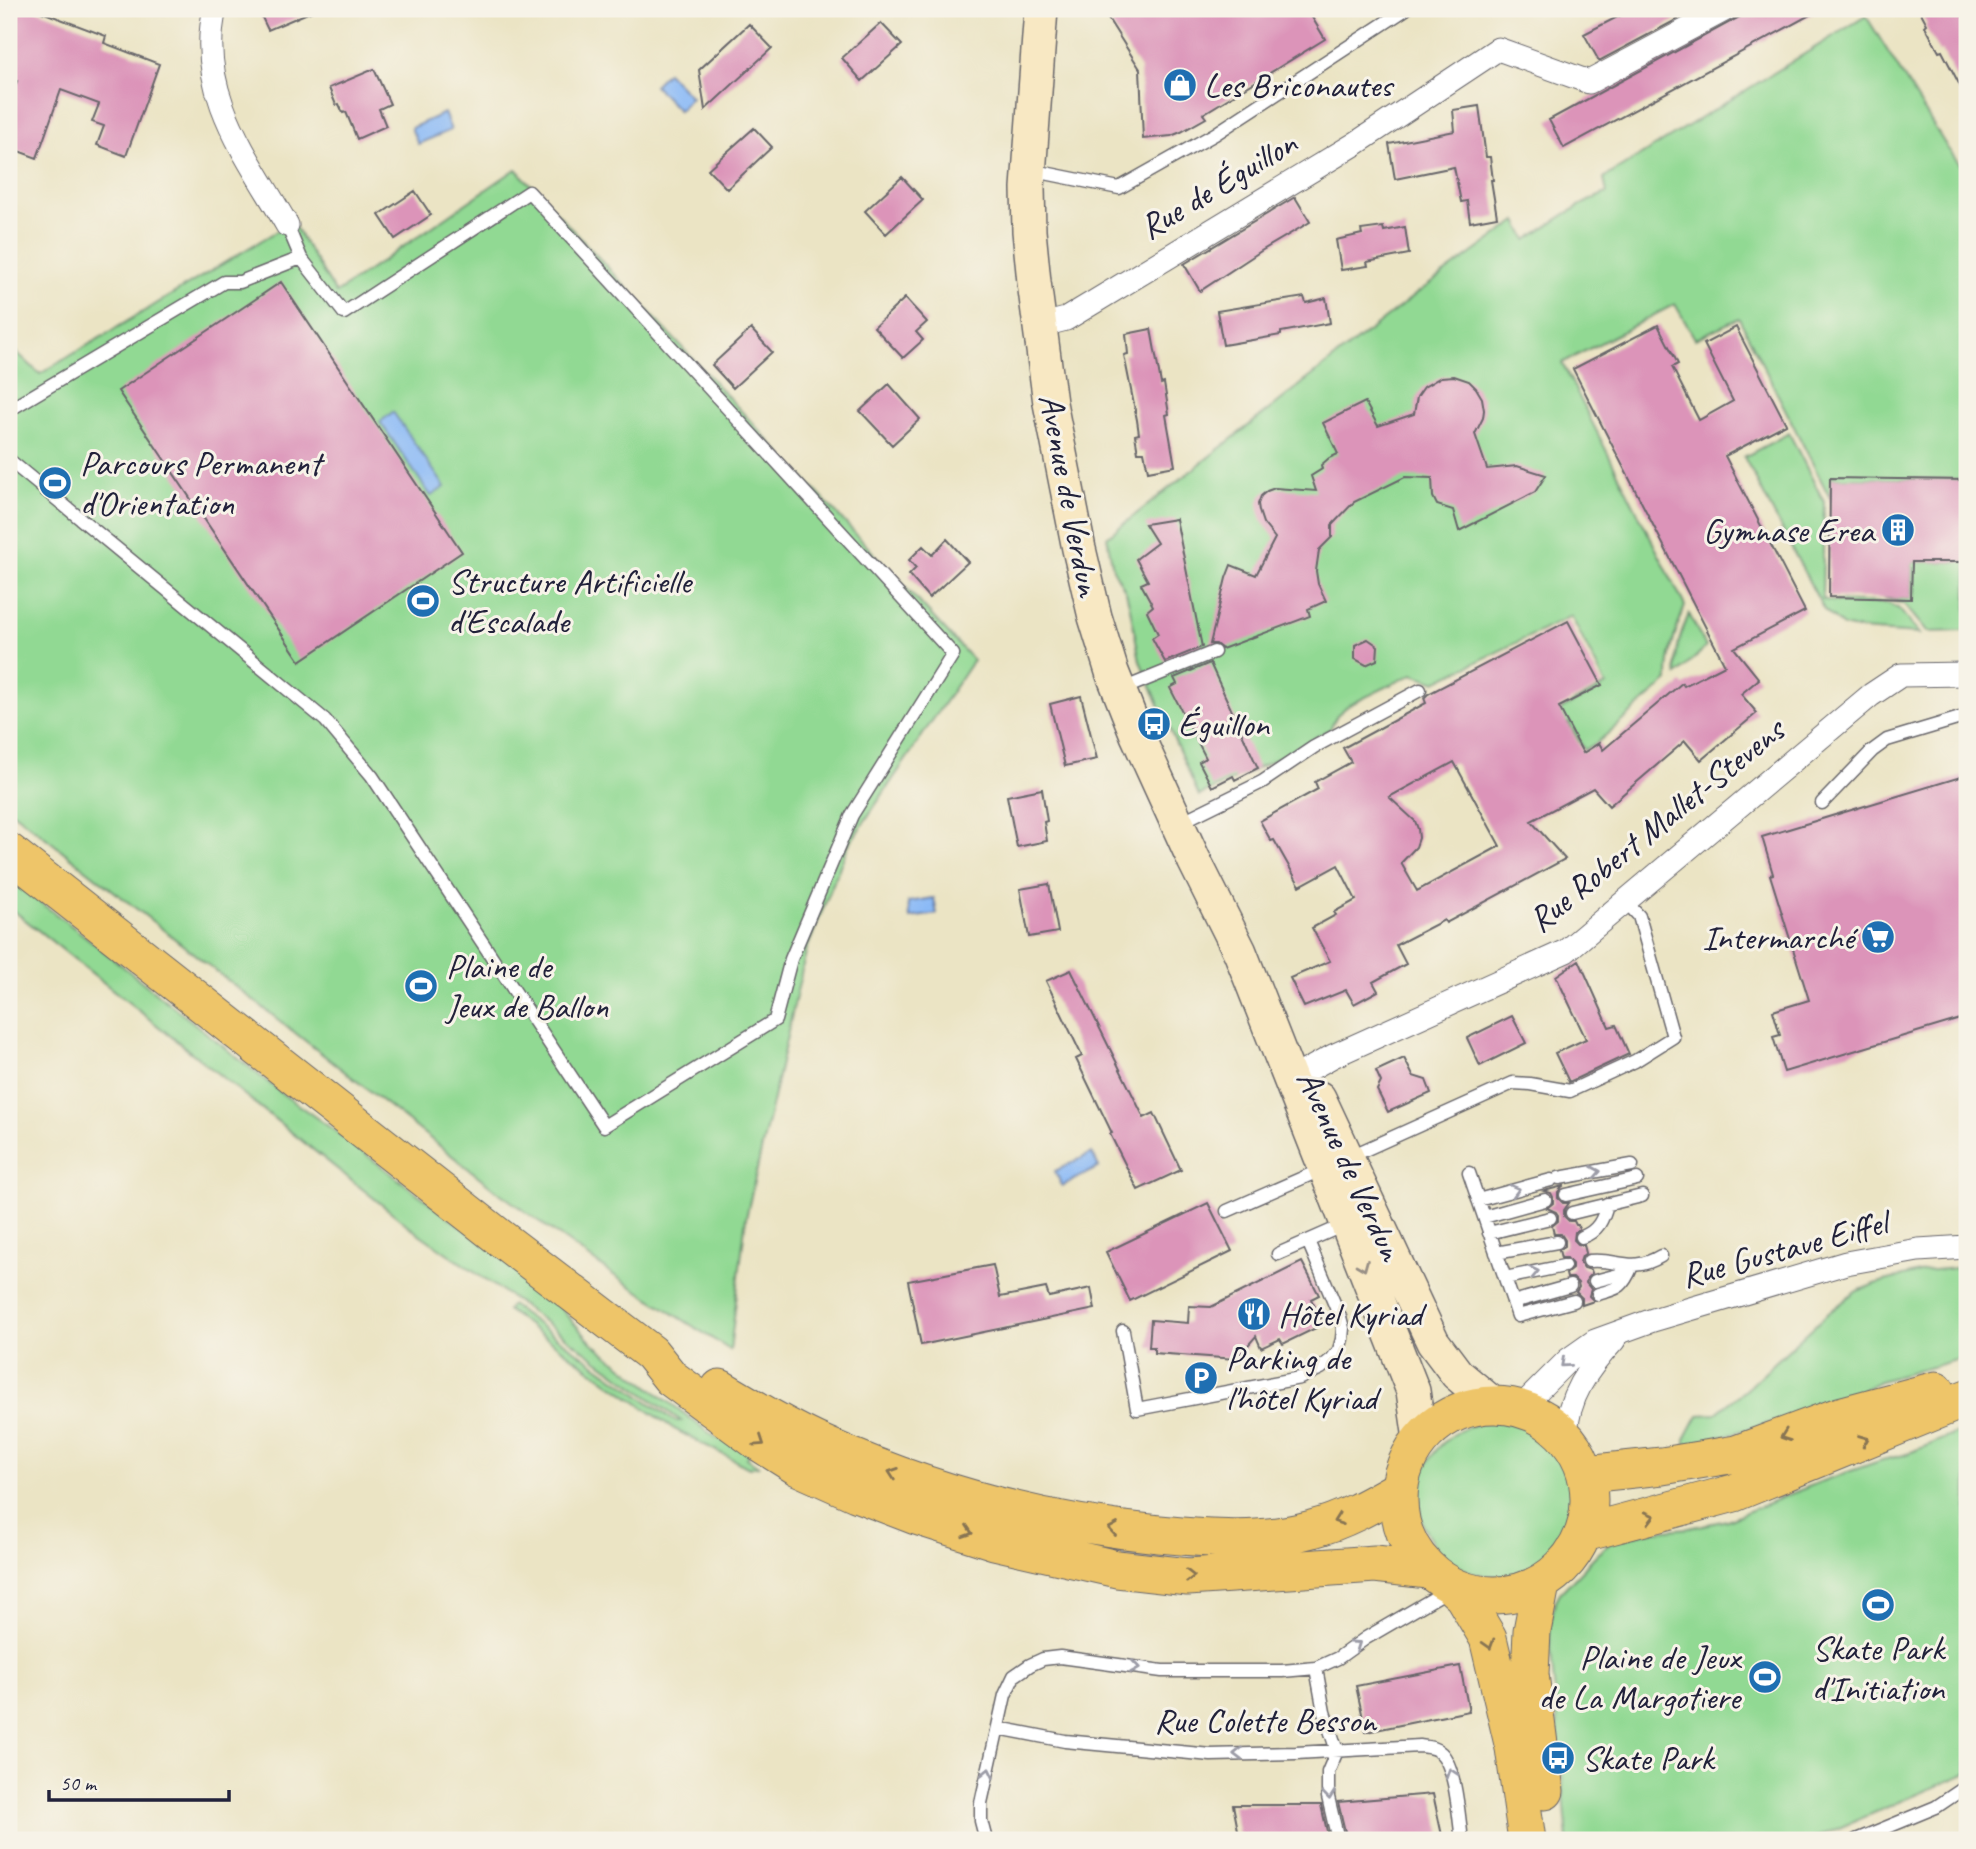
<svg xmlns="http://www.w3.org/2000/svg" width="1976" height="1849" viewBox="0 0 1976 1849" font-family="Caveat,sans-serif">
	<rect width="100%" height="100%" fill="#f7f3e8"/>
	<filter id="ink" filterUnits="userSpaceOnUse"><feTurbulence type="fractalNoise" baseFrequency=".0143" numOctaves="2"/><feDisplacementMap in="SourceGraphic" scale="14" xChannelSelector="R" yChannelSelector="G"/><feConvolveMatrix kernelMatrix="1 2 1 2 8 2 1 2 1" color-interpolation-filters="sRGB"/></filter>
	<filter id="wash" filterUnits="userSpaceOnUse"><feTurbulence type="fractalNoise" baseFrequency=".00686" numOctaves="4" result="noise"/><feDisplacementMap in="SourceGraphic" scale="28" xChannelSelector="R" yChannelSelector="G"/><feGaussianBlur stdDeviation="1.57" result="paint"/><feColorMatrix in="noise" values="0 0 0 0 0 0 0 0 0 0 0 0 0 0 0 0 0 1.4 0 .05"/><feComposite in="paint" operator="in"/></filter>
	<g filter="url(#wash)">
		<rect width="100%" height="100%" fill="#ebe4c4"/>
		<!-- green -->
		<path fill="#91d993" stroke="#5a7e67" stroke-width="2" d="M1866,16l82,133 12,15 7,6v310l-136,-2 -1,20 -91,-180 -44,21 -20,-35 -113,59 123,243c-9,25 -18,48 -17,75l-70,61 -14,8 -15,-27 -31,16h-31l99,-54 -35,-69 -135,66 -23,-8 -64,31 -12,10 -7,14 -47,27 -84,40 -59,-135 -10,-53 -4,-16 -13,-23 -6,-32 313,-246 97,-70 10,19c26,-18 51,-36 80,-47l-3,-15z
			M516,169l457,491 -125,186 -42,106 -60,266 -16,132 -115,-74 -114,-82 -492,-385v-464l31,29 252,-152 44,71z
			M1789,433l35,69 -2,97 8,2 58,2 11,6 20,25 -59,-4 -17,-4 -19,-16 -80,-153z
			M1912,562h55v69l-40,1 -23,-28 -21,-6 28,1z
			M1689,614l17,33 -29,28c-4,-20 4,-42 12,-61z
			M9,879l72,54 203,162 51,36 208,158 49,54 124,95 22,6 13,7 -4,7 11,8 -9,2 -75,-39 -167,-119 4,-5 164,116h6l-172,-125 -94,-65 -406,-324z
			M1967,1267v90l-87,24 -26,13 -73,26 -96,26v-7l13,-24 17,-1 29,-23 83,-77 30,-23 24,-9 42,-11z
			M1419 1499a77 77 0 1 1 154 0a77 77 0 1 1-154 0Z
			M1967,1429v344l-156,67h-243l-19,-211 6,-27 5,-9 37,-39 16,-13 41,-10 35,-3 38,-8 98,-40 57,-20 22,-5z"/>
		<!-- water -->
		<path fill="#8bbaf6" stroke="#566e98" stroke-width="2" d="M667,72l24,25 -12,14 -25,-26z
			M444,113l7,17 -33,14 -7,-16z
			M393,412l52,75 -14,9 -51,-74z
			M934,898l3,16 -27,4 -2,-16z
			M1092,1153l7,14 -37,19 -7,-15z"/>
		<g id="blocks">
			<!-- building -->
			<path fill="#dc94b9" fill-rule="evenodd" d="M9,9h25l72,27 -2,7 55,21 -33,92 -29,-11 7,-19 -12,-4 7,-18 -38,-14 -24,68 -27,-10 6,-17 -7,-3v-25l8,-22 -8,-3z
				M258,9h59l-49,21z
				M1102,9h205l18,30 -122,75 3,4 -25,14 -10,4 -28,3 -3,-70z
				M1633,9h39l6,10 -79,42 -15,-27z
				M1754,9h67l-257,139 -15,-28z
				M1919,9h40l8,16v74l-25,-48 -3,1 -14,-26 2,-2z
				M881,23l21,22 -40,36 -20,-23z
				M749,24l23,24 -67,62 -6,-40z
				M374,69l16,35 -11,5 7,17 -29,13 -11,-27 -3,1 -4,-9 -3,1 -7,-17z
				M1479,106l7,51h4l3,23h-2l6,37 -27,5 -3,-21 -6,1 -7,-35 -59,12 -6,-35 66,-13 -2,-21z
				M754,128l18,19 -45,42 -19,-20z
				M902,177l21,23 -37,34 -21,-23z
				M415,191l16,24 -36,24 -16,-24z
				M1295,197l15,25 -49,29 -61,40 -16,-27z
				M1383,227l1,4 21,-4 4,27 -42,8 1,4 -27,4 -5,-30 26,-6 -1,-4z
				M281,282l181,270 -162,109 -182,-270z
				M1304,297l2,6 20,-5 4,25 -49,9v3l-58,10 -6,-34z
				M905,298l22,24 -11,10 7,8 -20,18 -29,-31z
				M1658,325l20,39 -6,3 27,53 34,-19 -29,-57 32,-17 50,97 -61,32 80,155 -71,37 25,31 -18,15 16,19 -56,47 -16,-19 -76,65 -16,-18 -62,33 34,38 -119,64 -2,-3 -48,25 10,19 -33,18 5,9 -24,13 -8,-14 -42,17 -14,-29 40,-17 -18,-33 24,-13 -2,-3 22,-12 -18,-35 -38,21 -26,-46 -3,1 -11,-20 58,-32 -3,-7 36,-20 -8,-14 83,-45 -2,-5 4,-4 140,-73 34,64 -43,22 24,46 16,-10 4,7 79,-67 2,3 41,-21 -152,-296zM1454,762l46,84 -83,45 -16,-28 15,-16 3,-9 -1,-9 -3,-8 -26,-24z
				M751,329l21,23 -39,36 -21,-23z
				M1151,329l10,55 3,-1 5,31 -3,1 9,51 -27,5 -4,-19h-6l-3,-17 4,-1 -2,-14 -13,-65 4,-1 -2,-20z
				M1454,376l15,5 7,7 6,10 2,12 -1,8 -8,16 12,35 30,-3 29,9 -11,17 -76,39 -6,-21 -16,-5 -4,-8 -1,-19 -27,-1 -51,25 -22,23v12l-13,13 -3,21 2,13 8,17 -18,8 2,7 -88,33 -6,-5h-6l16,-66 5,-13 25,10 19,-37 -12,-15 -4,-12 -1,-7 3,-8 6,-5 8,-3 41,3 -5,-15 11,-7 -1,-4 8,-7 9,-4 -15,-31 42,-21 13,24 36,-12 3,-17 7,-10 17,-10z
				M889,384l31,35 -28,26 -32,-34z
				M1830,478l137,2v82h-55l-1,37 -82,-2z
				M1176,519l26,128 -37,15 -13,-24 6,-4 -11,-23 6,-5 -12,-22 7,-3 -12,-22 21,-16 -12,-19z
				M947,539l21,23 -39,36 -20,-23 7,-7 -7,-8 14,-14 9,9z
				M1368,639l10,7 -1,14 -11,5 -11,-6v-14z
				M1210,663l48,105 -23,12 -2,-4 -21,11 -13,-25 7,-4 -36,-70 7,-4 -3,-6z
				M1081,696l16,63 -32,7 -15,-62z
				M1967,775v242l-183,55 -11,-35 7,-2 -7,-24 36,-11 -39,-125 3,-1 -11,-37z
				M1042,789l5,32 -3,1 3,19 -30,6 -10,-51z
				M1049,884l9,48 -29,5 -9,-48z
				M1579,960l30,67 7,-2 13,29 -60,28 -14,-29 31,-14 -30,-63z
				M1071,970l73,148 10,-5 27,57 -43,20 -28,-56 2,-1 -36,-74 6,-3 -36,-75z
				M1512,1016l14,27 -46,23 -13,-28z
				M1404,1058l9,18 13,4 5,13 -43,19 -11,-22 4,-8 -5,-11z
				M1563,1186l-5,6v6l5,5h6l-5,7v6l5,5h5l2,4h2l1,4 -4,3 -1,8 4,4 6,1 2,8 -4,3 -2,6 4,6 7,2 1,3 -5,5 -1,5 5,6 -2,7 5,5 -12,4v-7l-6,-6 3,-5 -1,-4 -5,-5h-6l-1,-4 6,-5v-5l-5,-6h-6l-2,-8 6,-4v-6l-4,-6h-7l-2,-8 6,-5v-6l-2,-3 -9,-4 6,-5v-6l-2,-4 -7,-2z
				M1208,1203l24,48 -102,50 -24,-49z
				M1302,1262l17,33 -8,4 13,25 -41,20 -3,-5 -19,9 -5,-12 -20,23 -82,-6v-6h-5l2,-27 37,3 1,-17 22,1z
				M993,1265l7,32 46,-9 3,9 42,-9 4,21 -174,36 -13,-64z
				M1460,1666l9,45 -103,21 -10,-46z
				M1433,1794l10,46h-96l-9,-38z
				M1233,1805h88l8,35h-89z"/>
		</g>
	</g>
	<g filter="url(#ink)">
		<use href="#blocks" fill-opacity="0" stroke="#68666b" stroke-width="2"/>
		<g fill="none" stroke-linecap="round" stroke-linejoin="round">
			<!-- lane casing -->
			<g stroke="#68666b" stroke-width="15">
				<path id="lane" d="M1030,170l89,18 96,-54 191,-125
					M287,225l14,33
					M9,410l215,-128h16l61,-24 43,55 185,-121 424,462 -101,161 -61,144 -16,61 -171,106 -232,-350 -47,-56 -316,-260
					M1120,690l94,-38
					M1822,803l50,-52 15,-11 80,-24
					M1179,823l83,-41 52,-35 106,-57
					M1349,1157l164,-74 17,1 40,7 65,-30 38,-24 -34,-121 -14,-15
					M1469,1173l49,143 56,-15
					M1559,1178l73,-13
					M1566,1195l71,-16
					M1478,1200l73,-20
					M1227,1211l96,-42
					M1572,1213l70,-17
					M1484,1217l61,-17
					M1489,1233l61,-15
					M1582,1237c16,-6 21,-17 25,-33
					M1496,1253l61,-11
					M1278,1254l66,-29
					M1589,1261c29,-3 42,13 72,-5
					M1505,1278l59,-12
					M1595,1281l23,-6 12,-9
					M1598,1294c22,-6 25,-7 34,-28
					M1513,1302l57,-16
					M1123,1331l14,78 163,-31 21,-10 11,-9 7,-9 3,-11 1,-11 -3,-11 -32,-76
					M1316,1668l8,44 13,39 -9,21v25l10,43
					M998,1728l67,13 146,14 85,-2 124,-7c7,1 15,1 21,7 15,14 18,67 21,87
					M986,1840l-5,-19v-18l24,-108 9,-19 16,-11 13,-6 17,-2 102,14h120l34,-3 22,-10 28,-20 84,-49
					M1856,1840l80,-33 31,-21"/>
			</g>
			<!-- street casing -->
			<g stroke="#68666b" stroke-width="25">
				<path id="street" d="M215,9c-20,82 33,148 72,216
					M1039,326l27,-7 289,-175 143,-95 91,33 137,-73
					M1306,1071l27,-15 233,-105 305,-256 30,-20 66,-1
					M1520,1408l48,-48 27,-19 58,-21 193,-57 72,-13 49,-3
					M1566,1436c1,-39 22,-68 48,-96"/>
			</g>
			<!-- secondary casing -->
			<g stroke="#68666b" stroke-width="36">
				<path id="secondary" d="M1041,9l-13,179 1,43 5,51 16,121 29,146 16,68 17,55 25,63 57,125 46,92 173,439 7,48
					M1319,1098l114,244 24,32 36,30"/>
			</g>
			<!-- primary casing -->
			<g stroke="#68666b" stroke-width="39">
				<path id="primary" d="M9,852l490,385 152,116 20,25 86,63 41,26 58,26 60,23 78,25 123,28 71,8 187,-13 53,6
					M720,1388c35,21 70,42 107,58 105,47 219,77 332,88 51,5 104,9 153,-5 31,-8 59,-24 87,-40
					M1399 1500a95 95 0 1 1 190 0a95 95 0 1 1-190 0Z
					M1586,1474l76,-8 74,-12 103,-38 97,-26
					M1584,1533l150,-40 233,-95
					M1541,1584l-9,47 -2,43 15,117
					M1453,1587l10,9 25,42 26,110 13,92"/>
			</g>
			<!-- lane -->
			<use href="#lane" stroke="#fff" stroke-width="12"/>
			<!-- street -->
			<use href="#street" stroke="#fff" stroke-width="23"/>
			<!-- secondary -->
			<use href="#secondary" stroke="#f8e8c3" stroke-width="33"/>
			<!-- primary -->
			<use href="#primary" stroke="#eec569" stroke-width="37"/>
		</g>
		<!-- one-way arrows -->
		<defs><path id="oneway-chevron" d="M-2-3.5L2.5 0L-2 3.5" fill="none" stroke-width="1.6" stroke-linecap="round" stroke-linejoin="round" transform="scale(1.75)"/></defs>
		<g stroke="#9c9ca7">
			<use href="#oneway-chevron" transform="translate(1596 1172) rotate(-10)"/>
			<use href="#oneway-chevron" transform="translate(1515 1190) rotate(-15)"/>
			<use href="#oneway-chevron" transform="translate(1534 1272) rotate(-12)"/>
			<use href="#oneway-chevron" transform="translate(1565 1363) rotate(139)"/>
			<use href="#oneway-chevron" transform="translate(1356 1645) rotate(-35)"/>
			<use href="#oneway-chevron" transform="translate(1135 1667) rotate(8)"/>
			<use href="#oneway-chevron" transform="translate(1238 1754) rotate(179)"/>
			<use href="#oneway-chevron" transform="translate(988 1773) rotate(-78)"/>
			<use href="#oneway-chevron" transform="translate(1451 1773) rotate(-108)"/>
			<use href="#oneway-chevron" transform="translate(1329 1795) rotate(84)"/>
		</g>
		<use stroke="#988f86" href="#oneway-chevron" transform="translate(1363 1266) rotate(68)"/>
		<g stroke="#887452">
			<use href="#oneway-chevron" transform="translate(1785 1436) rotate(160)"/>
			<use href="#oneway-chevron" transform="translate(1864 1440) rotate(-22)"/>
			<use href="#oneway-chevron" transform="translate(760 1442) rotate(34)"/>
			<use href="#oneway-chevron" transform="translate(893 1473) rotate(-161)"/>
			<use href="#oneway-chevron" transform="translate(1650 1517) rotate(-14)"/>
			<use href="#oneway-chevron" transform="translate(1338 1520) rotate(160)"/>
			<use href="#oneway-chevron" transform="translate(1113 1529) rotate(-171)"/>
			<use href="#oneway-chevron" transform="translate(968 1532) rotate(18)"/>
			<use href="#oneway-chevron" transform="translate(1190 1576)"/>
			<use href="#oneway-chevron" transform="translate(1489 1644) rotate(73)"/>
		</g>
	</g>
	<!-- icons -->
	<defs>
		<g id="shop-disc" transform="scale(1.75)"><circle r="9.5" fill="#1f6fb2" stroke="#f7f3e8"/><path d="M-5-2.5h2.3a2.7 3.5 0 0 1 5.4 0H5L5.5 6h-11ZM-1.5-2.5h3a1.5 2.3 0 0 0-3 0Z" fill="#fff"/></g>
		<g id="stadium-disc" transform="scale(1.75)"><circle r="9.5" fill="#1f6fb2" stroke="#f7f3e8"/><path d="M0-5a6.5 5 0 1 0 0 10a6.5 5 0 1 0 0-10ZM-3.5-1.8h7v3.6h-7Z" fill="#fff"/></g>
		<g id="building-disc" transform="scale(1.75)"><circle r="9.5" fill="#1f6fb2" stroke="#f7f3e8"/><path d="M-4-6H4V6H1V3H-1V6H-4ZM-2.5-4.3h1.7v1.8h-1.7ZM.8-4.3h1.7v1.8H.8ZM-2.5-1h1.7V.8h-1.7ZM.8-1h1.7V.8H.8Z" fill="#fff"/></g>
		<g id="bus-disc" transform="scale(1.75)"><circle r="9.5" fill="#1f6fb2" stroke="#f7f3e8"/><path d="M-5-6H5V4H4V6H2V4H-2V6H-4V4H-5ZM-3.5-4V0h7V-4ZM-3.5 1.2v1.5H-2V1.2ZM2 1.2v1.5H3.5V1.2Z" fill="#fff"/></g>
		<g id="supermarket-disc" transform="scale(1.75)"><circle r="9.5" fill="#1f6fb2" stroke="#f7f3e8"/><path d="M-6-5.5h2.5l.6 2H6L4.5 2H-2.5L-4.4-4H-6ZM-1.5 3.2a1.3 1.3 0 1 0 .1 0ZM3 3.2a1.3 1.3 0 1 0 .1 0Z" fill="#fff"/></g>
		<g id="restaurant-disc" transform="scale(1.75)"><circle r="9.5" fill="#1f6fb2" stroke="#f7f3e8"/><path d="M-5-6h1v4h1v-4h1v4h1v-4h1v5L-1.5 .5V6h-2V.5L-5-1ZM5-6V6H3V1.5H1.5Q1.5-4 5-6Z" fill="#fff"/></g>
		<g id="parking-disc" transform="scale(1.75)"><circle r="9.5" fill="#1f6fb2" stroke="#f7f3e8"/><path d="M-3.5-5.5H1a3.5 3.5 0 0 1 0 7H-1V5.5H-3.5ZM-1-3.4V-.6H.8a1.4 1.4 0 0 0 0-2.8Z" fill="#fff"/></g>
	</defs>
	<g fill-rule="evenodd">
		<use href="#shop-disc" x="1180" y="85"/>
		<use href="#stadium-disc" x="55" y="483"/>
		<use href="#building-disc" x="1898" y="530"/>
		<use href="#stadium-disc" x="423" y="601"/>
		<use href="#bus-disc" x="1154" y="724"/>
		<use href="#supermarket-disc" x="1878" y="937"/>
		<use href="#stadium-disc" x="421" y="986"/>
		<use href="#restaurant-disc" x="1254" y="1314"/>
		<use href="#parking-disc" x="1201" y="1378"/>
		<use href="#stadium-disc" x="1878" y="1605"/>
		<use href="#stadium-disc" x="1765" y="1677"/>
		<use href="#bus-disc" x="1558" y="1758"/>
	</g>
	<g text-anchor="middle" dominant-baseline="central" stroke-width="6" stroke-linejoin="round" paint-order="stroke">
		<!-- poi labels -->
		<g font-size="35" fill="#22223b" stroke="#f7f3e8" text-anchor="start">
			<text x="1204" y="85">Les Briconautes</text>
			<text x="80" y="463">Parcours Permanent<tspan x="80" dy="40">d'Orientation</tspan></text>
			<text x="1874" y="530" text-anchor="end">Gymnase Erea</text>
			<text x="448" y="581">Structure Artificielle<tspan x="448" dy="40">d'Escalade</tspan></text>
			<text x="1178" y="724">Éguillon</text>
			<text x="1854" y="937" text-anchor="end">Intermarché</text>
			<text x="446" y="966">Plaine de<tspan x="446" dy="40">Jeux de Ballon</tspan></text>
			<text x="1278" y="1314">Hôtel Kyriad</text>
			<text x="1226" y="1358">Parking de<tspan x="1226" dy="40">l'hôtel Kyriad</tspan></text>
			<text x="1878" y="1648" text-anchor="middle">Skate Park<tspan x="1878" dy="40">d'Initiation</tspan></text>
			<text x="1740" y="1657" text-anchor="end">Plaine de Jeux<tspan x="1740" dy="40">de La Margotiere</tspan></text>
			<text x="1582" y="1758">Skate Park</text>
		</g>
		<!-- street labels -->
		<g font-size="35" fill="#22223b" stroke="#f7f3e8">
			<text transform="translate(1218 185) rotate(-31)">Rue de Éguillon</text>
			<text transform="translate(1070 495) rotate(79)">Avenue de Verdun</text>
			<text transform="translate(1656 825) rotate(-39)">Rue Robert Mallet-Stevens</text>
			<text transform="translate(1350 1165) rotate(65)">Avenue de Verdun</text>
			<text transform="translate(1784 1249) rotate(-15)">Rue Gustave Eiffel</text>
			<text x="1265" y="1720">Rue Colette Besson</text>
		</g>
	</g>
	<!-- margin -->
	<rect width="1976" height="1849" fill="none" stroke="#f7f3e8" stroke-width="35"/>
	<!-- scale -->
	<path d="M49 1790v10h180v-10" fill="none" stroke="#22223b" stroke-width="3.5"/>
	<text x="60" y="1790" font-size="21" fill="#22223b" stroke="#f7f3e8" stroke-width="5" paint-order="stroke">50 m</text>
</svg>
